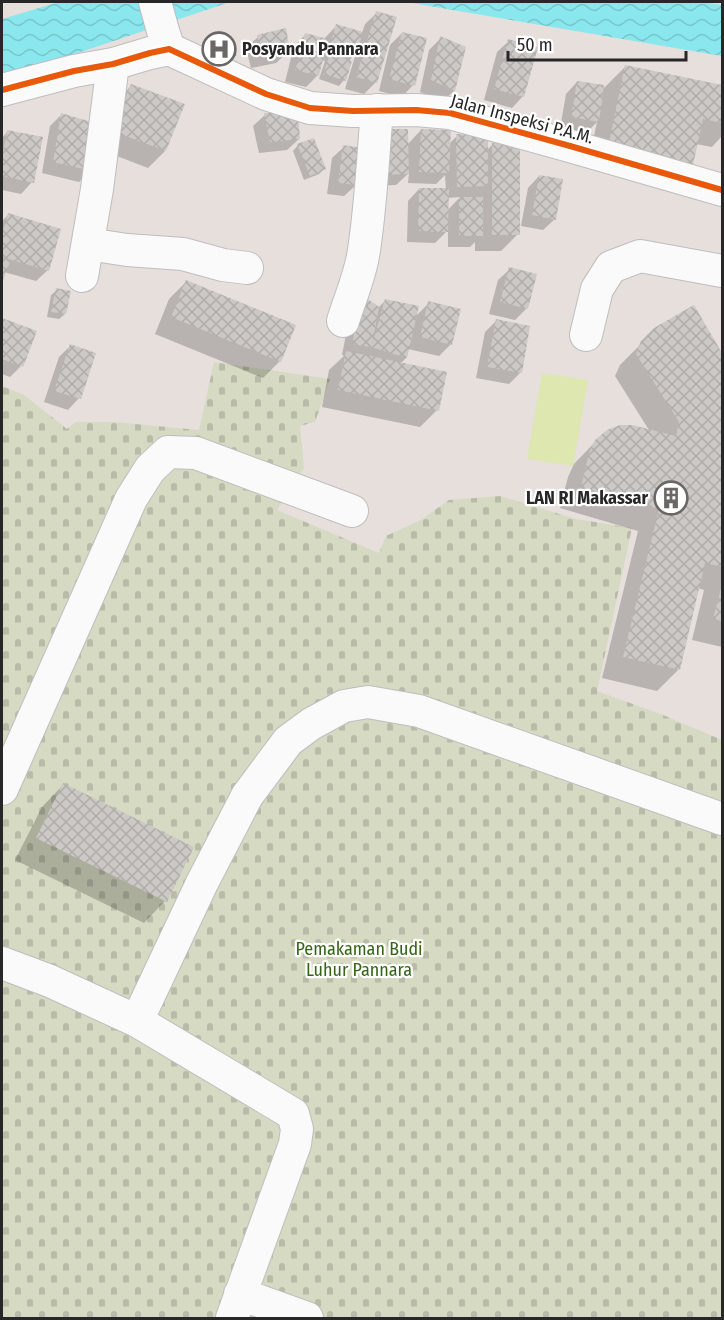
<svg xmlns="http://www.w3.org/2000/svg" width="724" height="1320" viewBox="0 0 724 1320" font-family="'Fira Sans Condensed',sans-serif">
	<defs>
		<pattern id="cemetery-stones" width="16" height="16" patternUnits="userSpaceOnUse" patternTransform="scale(1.5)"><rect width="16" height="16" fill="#d6dac2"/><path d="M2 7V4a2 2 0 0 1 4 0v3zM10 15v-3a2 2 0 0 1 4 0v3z" fill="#b8bba7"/></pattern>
		<pattern id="water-waves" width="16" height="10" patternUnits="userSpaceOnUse" patternTransform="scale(1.5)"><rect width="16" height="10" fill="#8ae7ed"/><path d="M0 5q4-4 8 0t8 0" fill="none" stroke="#77c6cb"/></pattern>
		<pattern id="building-cross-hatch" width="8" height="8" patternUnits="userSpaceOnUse" patternTransform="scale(1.5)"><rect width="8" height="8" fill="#ccc8c5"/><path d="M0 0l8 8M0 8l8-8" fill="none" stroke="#afaca9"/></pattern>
	</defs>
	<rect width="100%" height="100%" fill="#e6dfdc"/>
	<!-- cemetery -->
	<path fill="url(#cemetery-stones)" d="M214,362l116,17 -15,43 -15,4 4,42 -27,42 102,43 7,-17 35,-16 28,-20 51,-4 76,23 56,9 -35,163 66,24 59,25v578h-720v-932l22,9 43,34 9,-7h38l85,8z"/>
	<!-- pitch -->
	<path fill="#dee7af" d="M542,373l46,7 -15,86 -46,-7z"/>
	<!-- water -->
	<path fill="url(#water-waves)" d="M59,2h171l-203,68 -25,3v-54z
		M406,2h296l20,3v51z"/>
	<!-- shadow -->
	<path fill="#0003" fill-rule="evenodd" d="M377,13l18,5 -20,65 -11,11 -19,-5 11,-36 -8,9 -4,18 -5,6 -20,-7 6,-18 -4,-1 -4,16 -11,11 -21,-5 9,-36 12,-12 18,5 13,-14 25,8 3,-9z
		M402,33l11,52 -11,12 -23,-6 11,-46z
		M258,37l30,15 -12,11 -25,5 -5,-20z
		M441,38l23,10 -10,43 -12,11 -22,-10 9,-42z
		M509,41l14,55 -11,12 -28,-8 13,-48z
		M626,66l96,21v49l-10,11 -16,-3 -4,20 -22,22 -83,-18 10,-46 -11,11 -26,-4 6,-35 11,-12 25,8z
		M131,86l34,65 -17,17 -52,-20 18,-45z
		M62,114l28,56 -11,12 -37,-9 8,-47z
		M265,115l34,24 -12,11 -28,3 -6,-27z
		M421,130l28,14 8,-8 29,15 7,-7 25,90 -17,17h-26v-9l-5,5h-22v-17l-13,13 -28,-1 1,-41 11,-12 27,1 -1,-15 -9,9 -28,-1 1,-10 -13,12 -23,1 34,-41zM460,197l-13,14v-13z
		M8,131l24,51 -11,12 -19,-4v-52z
		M298,145l26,24 -5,5 -15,6 -11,-29z
		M344,147l12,38 -12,11 -17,-2 5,-36z
		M539,176l16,43 -12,11 -22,-4 7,-38z
		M8,215l40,55 -12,11 -32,-9 -2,8v-59z
		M510,269l16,40 -11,11 -26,-6 9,-34z
		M186,282l94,79 -17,17 -108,-44 14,-35z
		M57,290l8,24 -6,5 -12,-2 4,-22z
		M386,300l29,17 14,-14 22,41 -12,12 -31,-7 -2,9 -6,6 37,46 -17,17 -98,-20 7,-37 15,-14 -2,-1 9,-46 27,-1z
		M693,307l29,49v291l-30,-7 12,-50 -6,-2 -19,81 -22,22 -55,-13 36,-147 -78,-23 8,-31 6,-13 22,-23 53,-11 -34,-54 5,-11 35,-35z
		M2,319l19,47 -11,11 -8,-3z
		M496,321l24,52 -11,11 -33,-6 9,-46z
		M70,346l9,52 -11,12 -24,-8 15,-45z
		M63,785l102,116 -21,22 -129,-63 27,-53z"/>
	<!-- building -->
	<path fill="url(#building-cross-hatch)" d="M376,11l21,6 -20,66 -21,-6z
		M336,24l27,8 -7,23 -27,-7z
		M286,28l4,24 -28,5 -5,-22z
		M219,30l18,25 -18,12 -17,-24z
		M402,32l25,6 -12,48 -26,-7z
		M305,33l23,6 -9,37 -24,-6z
		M440,36l26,11 -11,44 -24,-11z
		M508,39l30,8 -14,50 -30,-8z
		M330,54l22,7 -6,20 -23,-7z
		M625,65l97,20v38l-19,-4 -10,46 -85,-18z
		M577,81l27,4 -5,37 -28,-5z
		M131,84l54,20 -19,47 -54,-20z
		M61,113l37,11 -6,47 -39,-9z
		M264,113h34l2,26 -30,3z
		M383,129h25l1,45 -25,1z
		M421,129l30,1 -2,43 -30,-1z
		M7,130l36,7 -9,46 -32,-7v-19z
		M456,134h32v52l-31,1z
		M314,138l12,31 -16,7 -13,-32z
		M492,143h28v92h-28z
		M343,145l20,3 -6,37 -19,-2z
		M539,175l24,4 -7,41 -24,-5z
		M419,188h30l-1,44 -30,-1z
		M459,197h24v39h-24z
		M8,213l53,16 -12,42 -47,-14v-23z
		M2,258l8,4 -8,21z
		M509,267l28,7 -9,35 -28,-7z
		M186,280l110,45 -15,37 -110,-45z
		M56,288l15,3 -5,23 -15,-2z
		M362,295l17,12 -7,38 13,-46 34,7 -12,52 -36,-11 -19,-3z
		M428,301l33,8 -9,36 -32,-8z
		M694,305l28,48v214l-17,-4 -25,107 -57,-13 36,-148 -78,-22 8,-34 6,-13 12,-10 13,-5h12l44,11 3,-14 -43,-68 5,-13 13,-13z
		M2,318l35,13 -14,36 -21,-8z
		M496,319l34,7 -8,47 -35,-6z
		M70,344l26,9 -15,46 -27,-8z
		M346,351l101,21 -8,39 -101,-21z
		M722,584v37l-9,-2z
		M63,783l131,64 -27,55 -131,-64z"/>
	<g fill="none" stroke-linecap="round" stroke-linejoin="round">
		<!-- minor casing -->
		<g stroke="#bfbdbe" stroke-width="34">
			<path id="minor" d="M155,2l8,29 6,18
				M2,90l72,-19 39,-7 37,-11 19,-4 97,45 44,14 43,3 63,-1 34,3 120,33 152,44
				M88,244l39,6 56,4 40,11 24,3
				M82,276l15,-87 16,-125
				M343,321c7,-23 18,-47 21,-71 7,-46 9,-93 13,-140
				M586,335l11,-46 14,-22 29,-11 82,15
				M2,789l129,-290 19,-30 18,-17 28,1 156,58
				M2,963l48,18 87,40 156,93 4,15 -2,15 -63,174
				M137,1021l65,-138 45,-87 41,-55 23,-17 33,-18 24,-4 51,9 303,108
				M240,1294l67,24"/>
		</g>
		<!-- minor -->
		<use href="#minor" stroke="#fbfafa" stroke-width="32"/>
		<!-- cycleway casing -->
		<g stroke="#fff" stroke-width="10">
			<path id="cycleway" d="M2,90l72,-19 39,-7 37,-11 19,-4 97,45 44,14 43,3 63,-1 34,3 120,33 152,44"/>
		</g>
		<!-- cycleway -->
		<use href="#cycleway" stroke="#e8590c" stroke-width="6"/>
	</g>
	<!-- icons -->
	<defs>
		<g id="hospital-ring" transform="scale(1.725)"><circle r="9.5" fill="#fff" stroke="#6a6766" stroke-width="1.5"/><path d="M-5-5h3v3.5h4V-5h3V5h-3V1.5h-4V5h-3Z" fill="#6a6766"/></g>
		<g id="building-ring" transform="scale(1.725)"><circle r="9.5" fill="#fff" stroke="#6a6766" stroke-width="1.5"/><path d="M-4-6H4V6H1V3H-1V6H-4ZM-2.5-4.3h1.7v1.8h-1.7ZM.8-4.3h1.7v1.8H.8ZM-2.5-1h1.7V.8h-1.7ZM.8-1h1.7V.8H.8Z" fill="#6a6766"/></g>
	</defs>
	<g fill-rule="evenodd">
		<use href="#hospital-ring" x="219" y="49"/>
		<use href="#building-ring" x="671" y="498"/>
	</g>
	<g text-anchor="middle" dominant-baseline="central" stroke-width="4.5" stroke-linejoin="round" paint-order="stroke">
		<!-- poi labels -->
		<g font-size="18" font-weight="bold" fill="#272727" stroke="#fff" text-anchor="start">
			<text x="242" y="49">Posyandu Pannara</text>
			<text x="648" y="498" text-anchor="end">LAN RI Makassar</text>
		</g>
		<!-- street labels -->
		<g font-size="18" fill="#272727" stroke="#fff">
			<text transform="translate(522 119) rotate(15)">Jalan Inspeksi P.A.M.</text>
		</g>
		<!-- park labels -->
		<g font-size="18" fill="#366615" stroke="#fff">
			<text x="359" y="949">Pemakaman Budi<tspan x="359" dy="21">Luhur Pannara</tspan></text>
		</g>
	</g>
	<!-- border -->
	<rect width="724" height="1320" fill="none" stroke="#272727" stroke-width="6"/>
	<!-- scale -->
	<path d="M508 51v9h178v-9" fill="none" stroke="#272727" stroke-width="3"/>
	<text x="517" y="51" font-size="18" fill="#272727" stroke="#ffffff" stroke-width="4.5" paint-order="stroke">50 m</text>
</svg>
